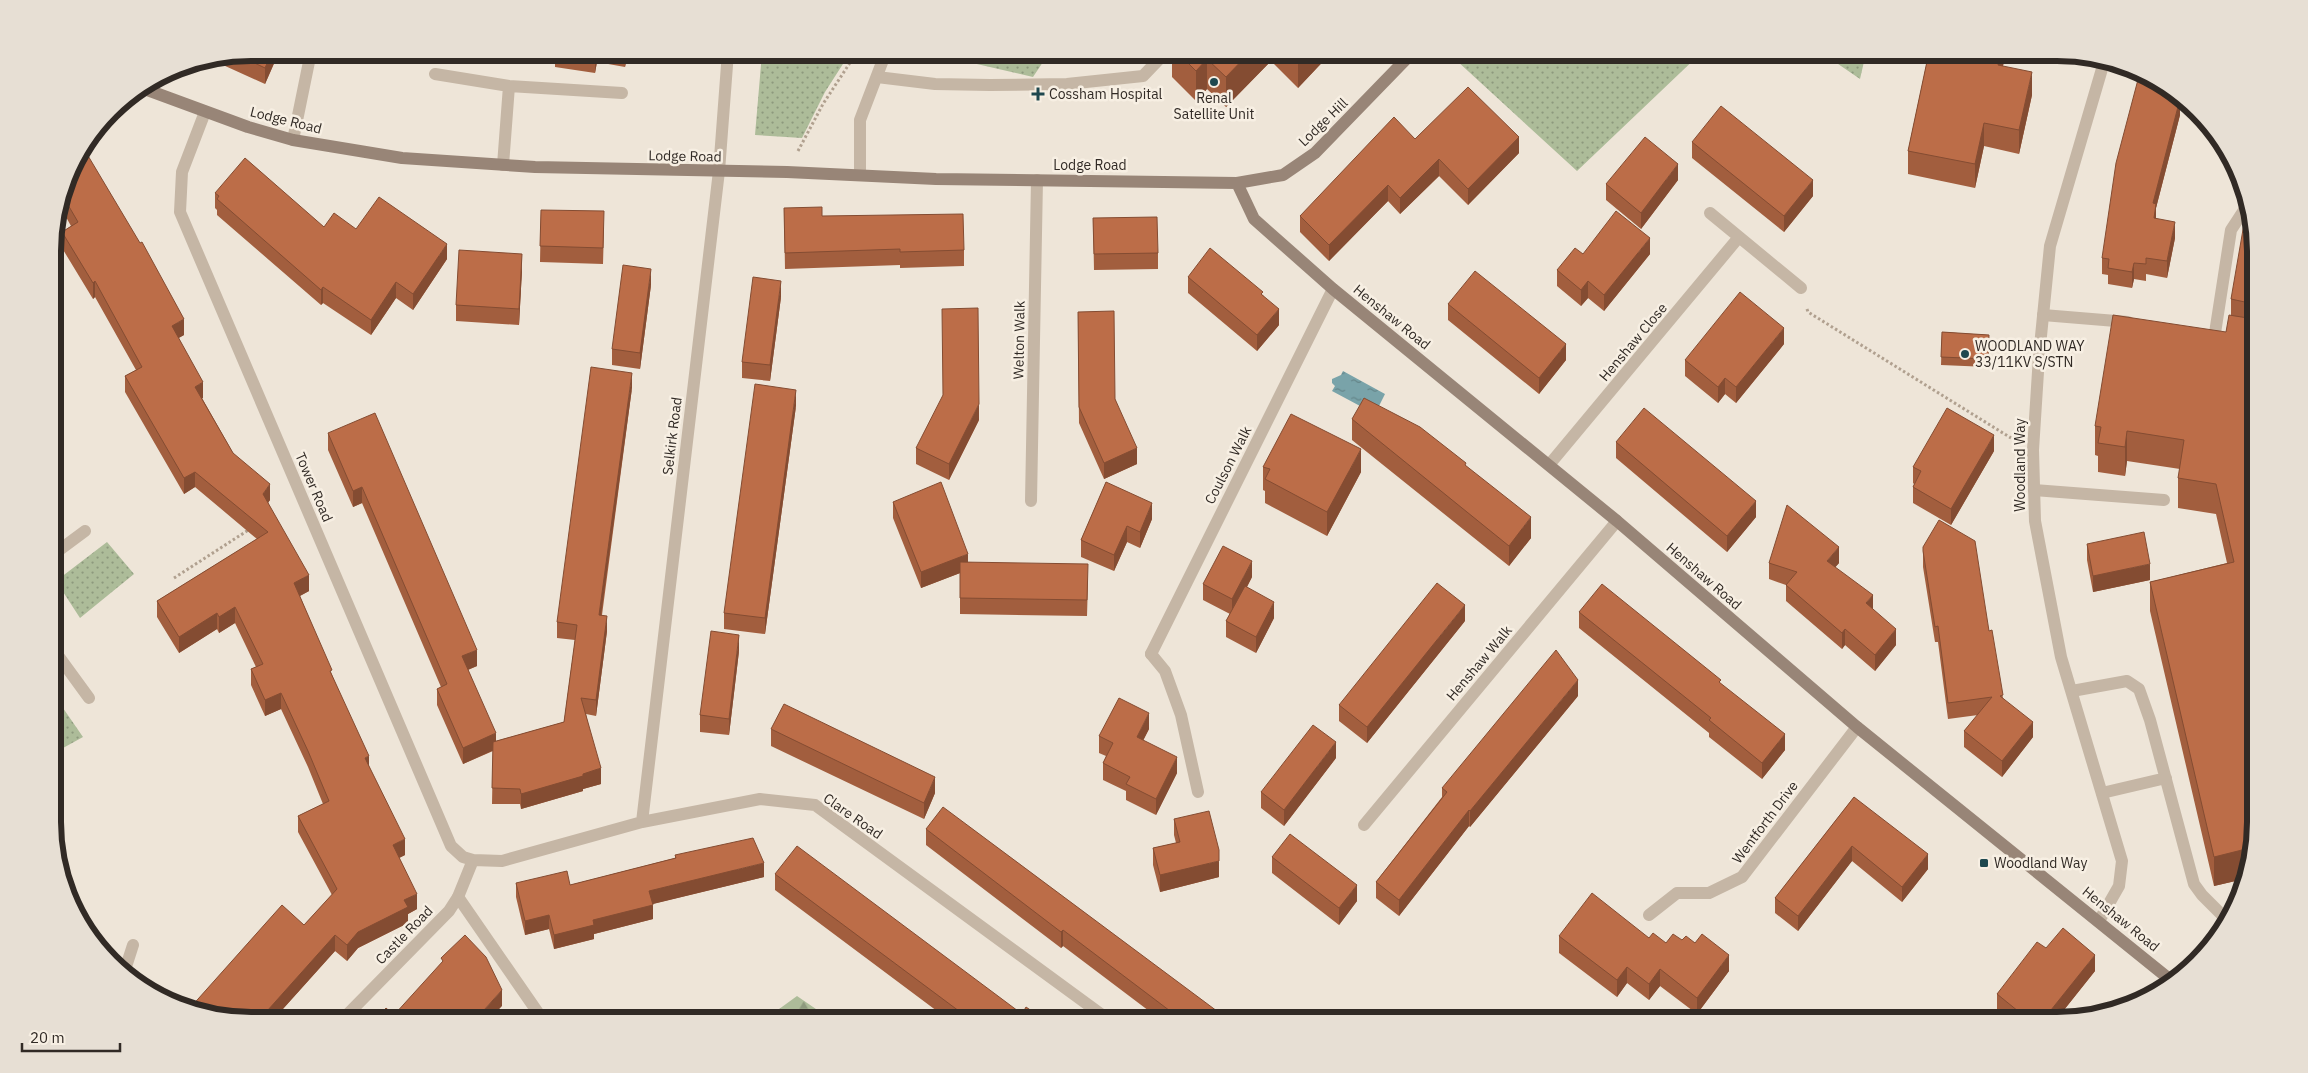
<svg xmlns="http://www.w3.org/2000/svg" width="2308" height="1073" viewBox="0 0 2308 1073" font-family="'IBM Plex Sans',sans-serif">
	<defs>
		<pattern id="grass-dots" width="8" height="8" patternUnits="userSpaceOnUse" patternTransform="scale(1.25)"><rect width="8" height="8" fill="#adbc99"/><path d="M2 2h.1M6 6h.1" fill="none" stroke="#8d997d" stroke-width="1.8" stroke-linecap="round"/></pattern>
		<pattern id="forest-firs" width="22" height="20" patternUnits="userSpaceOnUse" patternTransform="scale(1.25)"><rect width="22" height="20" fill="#adbc99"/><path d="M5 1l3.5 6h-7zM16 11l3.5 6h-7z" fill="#8d997d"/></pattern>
		<pattern id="water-ripples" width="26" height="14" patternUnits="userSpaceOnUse" patternTransform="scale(1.25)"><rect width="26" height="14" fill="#79a3a9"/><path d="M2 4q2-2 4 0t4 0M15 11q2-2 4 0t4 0" fill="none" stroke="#648589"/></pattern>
	</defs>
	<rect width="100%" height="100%" fill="#eee5d8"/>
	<!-- grass -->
	<path fill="url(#grass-dots)" d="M1464,52h237v1l-124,118 -121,-111z
		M762,53h88l-25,39 -23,46 -47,-3z
		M929,53h120l-16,24z
		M1822,53h44l-6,26z
		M107,542l27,32 -54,44 -24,-37z
		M54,695l29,42 -29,16z"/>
	<!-- forest -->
	<path fill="url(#forest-firs)" d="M797,996l35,24h-68z"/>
	<!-- water -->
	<path fill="url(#water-ripples)" d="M1343,371l42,23 -10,20 -43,-23 3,-5 -3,-3v-4l9,-4z"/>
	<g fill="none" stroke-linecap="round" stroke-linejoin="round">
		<!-- path -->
		<path stroke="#b0a08f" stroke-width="3" stroke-dasharray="2.5 2.5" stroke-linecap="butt" d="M798,151l25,-47 34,-52
			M1807,309l1,3 203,126
			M174,578l76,-49"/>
		<!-- lane -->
		<path stroke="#c5b6a5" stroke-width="12" d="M435,74l74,12 113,7
			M877,77l58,7 55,1 77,-1 76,-8 23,-24
			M503,165l6,-79
			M860,175v-55l26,-68
			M2043,315l85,7
			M2215,333l16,-103 17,-26
			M2034,490l130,10
			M54,554l31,-23
			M54,650l35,48
			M1151,654l14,17 16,44 17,77
			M2072,691l55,-10 12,8 11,31 44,164 8,11 25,25
			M2102,793l64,-15
			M458,897l85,123
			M124,973l9,-28"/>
		<!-- street -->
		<path stroke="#c5b6a5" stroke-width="12" d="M205,112l-23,60 -2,40 271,634 12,11 10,3 29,1 140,-39 118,-23 55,6 294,215
			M293,140l18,-88
			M1710,213l91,75
			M1549,465l190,-228
			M1031,501l6,-321
			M1151,654l182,-365
			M642,822l77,-651 9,-119
			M1364,825l253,-304
			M1649,915l28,-22h32l33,-16 115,-150
			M2099,921l20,-35 3,-25 -61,-204 -26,-136 -2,-71 6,-94 11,-110 54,-184
			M2162,989l6,-11
			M342,1020l107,-109 9,-14 15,-37"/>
		<!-- secondary -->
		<path stroke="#988577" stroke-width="12" d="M142,88l106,39 45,13 109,18 133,9 252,5 149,7 301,4 46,-8 32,-22 98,-101
			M1237,183l17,36 79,70 284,232 240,206 316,255"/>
	</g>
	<!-- wall -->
	<path fill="#a25e3e" d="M251,52h28l-14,32 -42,-19v-3l-5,-3z
		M459,52h40l-1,7 -39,-5z
		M538,52h90l-3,15 -28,-5 -2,11 -40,-6v-12z
		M1172,52h160l-34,36 -27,-27 -45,46 -19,-18 -11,12 -24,-24z
		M1929,52h77l-3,14 29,29 -13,59 -35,-8 -9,42 -67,-14v-23z
		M2178,98l2,17 -24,93v10l19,20 -8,40 -21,-4v7l-12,-2 -2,9 -24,-4v-9l-6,-1v-16z
		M1415,139l104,14 -51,52 -29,-29 -39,38 -12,-13 -59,60 -29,-29v-16z
		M1692,142l121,54 -29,36 -92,-74z
		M73,164l111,171 -6,3 25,60h-1l31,55 37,47 -2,3 41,88 -9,5 105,259 -6,3 18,51 -9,5v9l-50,25 -11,13 -12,-10 -62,69h-22l53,-95 28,-30 -34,-63v-16l25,-12 -15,-37 -27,-58 -16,7 -14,-31v-16l5,-2 -21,-44 -16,10 -2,-4 -38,24 -22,-36v-16l100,-62 -62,-52 -11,7 -59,-102v-16l11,-6 -41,-73 -2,2 -31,-51v-16l9,-6 -10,-18z
		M1678,180l-37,49 -35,-29v-16z
		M215,193l109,34 32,2 91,30 -34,51 -17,-12 -25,37 -48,-32 -2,2 -104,-90v-5l-2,-2z
		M784,208l38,8 142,34v16l-64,2v-3l-115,4z
		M541,210l63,18 -1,36 -63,-2z
		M1093,218l65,35v16l-64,1z
		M2254,226l2,596 -12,57 -30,7 -64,-275v-29l77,-19 -11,-49 -38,-6v-30l2,-9 -53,-8 -2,15 -27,-4v-16l-3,-1v-29l131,-94 5,-17v-16z
		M1583,254h67l-46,57 -16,-13 -7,8 -24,-20v-16z
		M522,270l-3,55 -63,-4v-16z
		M1188,277l75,18 16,30 -22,26 -69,-58z
		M651,285l-11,84 -28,-4v-16z
		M781,297l-11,84 -28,-3v-16z
		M1448,304l118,56 -27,34 -91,-74z
		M1078,312l37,87 22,65 -33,15 -25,-56z
		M1942,332l47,3 -1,32 -47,-2z
		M1784,344l-48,59 -11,-9 -7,9 -33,-27v-16z
		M632,388l-30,227 5,16 -11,85 -10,-2 15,70 -18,5v2l-62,18 -1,-5h-28l1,-53 -30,13 -26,-59v-16l4,-2 -79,-184 -9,4 -25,-57v-17l149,233 -9,4 28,71 68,-19 11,-82 -18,-2v-16z
		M796,406l-31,228 -41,-5v-16z
		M1352,419l114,47 65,72 -22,28 -157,-126z
		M979,420l-30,60 -33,-16v-16z
		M1616,442l140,75 -29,35 -111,-94z
		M1994,451l-43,74 -38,-22v-16l1,-3 -1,-1v-16z
		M1263,467l98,5 -34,64 -62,-33v-12l-2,-1z
		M1106,482l46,37 -12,29 -13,-6 -13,29 -33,-14v-17z
		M893,502l75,60 120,19 -1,35 -127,-2v-41l-39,15 -28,-70z
		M2087,544l63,36 -57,12 -6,-32z
		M1923,547l66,84 14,67 30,39 -31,40 -38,-30v-16l14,-16 -30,4 -10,-77h-3l-12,-75z
		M1769,563h70l-4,4 38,42 23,36 -21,26 -30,-26 -3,4 -56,-48v-16l-17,-6z
		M1252,577l-5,10 27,31 -18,35 -30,-16v-16l4,-7 -27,-14v-16z
		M1579,612l142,72 64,66 -23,29 -53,-42v-4l-130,-105z
		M1465,621l-98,122 -28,-22v-16z
		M739,651l-10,84 -29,-3v-17z
		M1578,696l-108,131 -1,-1 -70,90 -23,-18v-16l66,-85v-9z
		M771,729l164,64 -11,26 -153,-73z
		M1149,729l-6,11 34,33 -21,42 -30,-15v-9l-23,-11v-17l3,-7 -7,-3v-17z
		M1336,758l-52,68 -23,-18v-16z
		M1854,797l74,72 -26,33 -50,-41 -54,70 -23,-18v-15z
		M1174,819l45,58 -59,15 -7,-27v-17l23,-5 -2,-8z
		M926,829l303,191h-68l-98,-74 -2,2 -135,-103z
		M675,855l89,22 -112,27 1,15 -59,15v5l-40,10 -5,-20 -24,6 -9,-38v-14l54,2 105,-27z
		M1272,857l85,44 -18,24 -67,-52z
		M775,874l247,140 23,6h-96l-174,-130z
		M1559,936l90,2 17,5 16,-3 47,31 -32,43 -37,-28 -11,14 -22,-17 -10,14 -58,-44z
		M2046,948l49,23 -39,49h-47l-12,-10v-16z"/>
	<!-- shaded-wall -->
	<path fill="#844c32" d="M272,52h7l-14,32v-16z
		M595,52h2v10l-2,11z
		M625,52h3l-3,15z
		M1250,52h21v9l-45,46v-30z
		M1303,52h29l-34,36v-30z
		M2001,52h5l-8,36v-23z
		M1207,59v30l-11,12v-30z
		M2032,72v23l-13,59v-24z
		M2174,91l6,5 -9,17v-16z
		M2180,99v16l-24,93v12l-2,14 -1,-31z
		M1984,123v23l-9,42v-24z
		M1519,137v16l-51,52v-16z
		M1439,159v17l-39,38v-16z
		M1678,164v16l-37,49v-16z
		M1813,180v16l-29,36v-16z
		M1388,185v16l-59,60v-16z
		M2175,222v16l-8,40v-17z
		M1650,238v16l-46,57v-16z
		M447,244v15l-34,51v-16z
		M522,254v16l-3,55v-16z
		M2134,263v16l-2,9v-16z
		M651,269v16l-11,84v-16z
		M95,281v16l-2,2v-16z
		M781,281v16l-11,84v-16z
		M1588,281v17l-7,8v-16z
		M396,282v16l-25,37v-15z
		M323,287v16l-2,2v-15z
		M1279,309v16l-22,26v-16z
		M184,319v16l-12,7v-16z
		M1784,328v16l-48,59v-16z
		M1566,344v16l-27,34v-16z
		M632,373v15l-33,242v-15z
		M1725,378v16l-7,9v-16z
		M203,382v16l-8,4v-15z
		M796,390v16l-31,228v-16z
		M979,404v16l-30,60v-16z
		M2127,431v30l-2,15v-29z
		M1994,435v16l-43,74v-16z
		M1137,448v16l-33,15v-16z
		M1361,449v23l-34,64v-24z
		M195,472v15l-11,7v-16z
		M270,484v16l-7,9v-15z
		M362,487v16l-9,4v-16z
		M1756,501v16l-29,35v-16z
		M1152,503v16l-12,29v-16z
		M1531,517v21l-22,28v-20z
		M1127,526v16l-13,29v-16z
		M1839,547v16l-12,14v-16z
		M968,554v16l-47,18v-16z
		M1252,561v16l-20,38v-16z
		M2150,564v16l-57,12v-16z
		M309,575v16l-15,8v-16z
		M1873,595v16l-7,-8z
		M1274,602v16l-18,35v-16z
		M1465,605v16l-98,122v-16z
		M235,607v16l-16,10v-16z
		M217,613v16l-38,24v-16z
		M607,616v15l-11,85v-16z
		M1845,629v16l-3,4v-16z
		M1896,629v16l-21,26v-16z
		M739,635v16l-10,84v-16z
		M477,650v16l-15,6v-16z
		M1578,680v16l-108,131v-16z
		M281,693v16l-16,7v-16z
		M1149,713v16l-12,24v-16z
		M2033,722v15l-31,40v-16z
		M496,733v16l-33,15v-16z
		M1785,734v16l-23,29v-16z
		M1336,742v16l-52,68v-16z
		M369,756v16l-4,-14z
		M1177,757v16l-21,42v-16z
		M601,768v16l-18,5v2l-62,18v-15z
		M935,777v16l-11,26v-16z
		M1469,810v16l-70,90v-16z
		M405,839v16l-12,6v-16z
		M1852,846v15l-54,70v-15z
		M2250,848l-6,31 -30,7v-29z
		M1928,854v15l-26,33v-15z
		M1219,861v16l-59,15v-17z
		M764,863v14l-115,28v-14z
		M1357,885v16l-18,24v-17z
		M417,894v15l-9,5v9l-50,25 -11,13v-16l11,-13 46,-32z
		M653,905v14l-59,15v5l-40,10v-14l39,-15z
		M549,915v14l-24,6v-14z
		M1063,930v16l-2,2v-16z
		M335,935v16l-62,69h-14z
		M1729,955v16l-32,43v-16z
		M2095,955v16l-39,49h-13z
		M1627,967v16l-10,14v-17z
		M1660,969v17l-11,14v-16z
		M502,990v16l-13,14h-14z"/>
	<!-- building -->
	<path fill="#bc6d48" stroke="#844c32" d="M251,52h21l-7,16 -27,-13z
		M1177,52h73l-24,25 -19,-18 -11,12z
		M1292,52h11l-5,6z
		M1929,52h72l-3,13 34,7 -13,58 -35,-7 -9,41 -67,-13z
		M2140,72l34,19 -3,6 9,2 -27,104 3,1 -2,14 21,4 -8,39 -21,-3v6l-12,-1 -2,9 -24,-4 1,-9 -7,-1 14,-95z
		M1468,87l51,50 -51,52 -29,-30 -39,39 -12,-13 -59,60 -29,-29 94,-99 21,22z
		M1721,106l92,74 -29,36 -92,-74z
		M1645,137l33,27 -37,49 -35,-29z
		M84,149l56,94 2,-1 42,77 -12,7 31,56 -8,5 38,66 37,31 -7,10 46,81 -15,8 38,87 -2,1 39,85 -4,2 40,81 -12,6 24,49 -13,6 4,7 -50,25 -11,13 -12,-10 -76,85h-8l-61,-12 92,-103 22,20 33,-36 -39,-73 31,-15 -21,-50 -27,-58 -16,7 -14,-31 12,-5 -28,-57 -16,10 -2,-4 -38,24 -22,-36 111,-69 -73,-60 -11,6 -59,-102 17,-9 -47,-86 -2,2 -31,-51 16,-10 -14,-24 9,-34z
		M245,158l79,69 10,-14 22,16 23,-32 68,47 -34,50 -17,-12 -25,38 -48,-33 -2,3 -104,-91 2,-3 -4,-3z
		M822,207v9l141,-2 1,36 -64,2v-3l-115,4 -1,-45z
		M541,210l63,1 -1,37 -63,-2z
		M1616,211l34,27 -46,57 -16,-14 -7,9 -24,-20 18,-22 8,6z
		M1157,217l1,36 -64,1 -1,-36z
		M2245,218l7,1 2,7v78l-23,-5z
		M1210,248l53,44 -2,2 18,15 -22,26 -69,-58z
		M459,250l63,4 -3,55 -63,-4z
		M623,265l28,4 -11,84 -28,-4z
		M1475,271l91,73 -27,34 -91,-74z
		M753,277l28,4 -11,84 -28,-3z
		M1740,292l44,36 -48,59 -11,-9 -7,9 -33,-27z
		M978,308l1,96 -30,60 -33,-16 27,-53 -1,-86z
		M1114,311l1,88 22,49 -33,15 -25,-56 -1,-95z
		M2113,315l113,17 3,-17 25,4 2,503 -6,26 -36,9 -64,-275 84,-20 -18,-78 -38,-6 6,-38 -57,-9 -2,16 -27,-4 3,-16 -6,-1z
		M1942,332l47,3 -1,24 -47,-2z
		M591,367l41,6 -33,242 8,1 -11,84 -15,-2 20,70 -18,6v2l-62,18 -1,-5 -28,-1 1,-46 71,-20 13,-97 -20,-3z
		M755,384l41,6 -31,228 -41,-5z
		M1364,398l56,29 46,36 -1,2 66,52 -22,29 -157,-127z
		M1644,408l112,93 -29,35 -111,-94z
		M1947,408l47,27 -43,74 -38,-22 8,-16 -8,-4z
		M375,413l102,237 -15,6 34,77 -33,15 -26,-59 10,-5 -85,-197 -9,4 -25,-58z
		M1291,414l70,35 -34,63 -62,-33 5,-10 -7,-2z
		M941,482l27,72 -47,18 -28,-70z
		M1106,482l46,21 -12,29 -13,-6 -13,29 -33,-15z
		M1787,505l52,42 -12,14 46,34 -7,8 30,26 -21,26 -30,-26 -3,4 -56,-48 11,-13 -28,-9z
		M1939,520l36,21 14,90 3,-1 11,65 -3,1 33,26 -31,39 -38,-30 28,-34 -44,6 -10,-77 -3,1 -12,-76v-4z
		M2144,532l6,32 -57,12 -6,-32z
		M1223,546l29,15 -20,38 -29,-15z
		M960,562l128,2 -1,36 -127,-2z
		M1437,583l28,22 -98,122 -28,-22z
		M1602,584l119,96 -2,2 66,52 -23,29 -53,-43 2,-2 -132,-106z
		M1245,586l29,16 -18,35 -30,-16z
		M711,631l28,4 -10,84 -29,-4z
		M1556,650l22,30 -108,131 -1,-1 -70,90 -23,-18 71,-90 -5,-4z
		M1119,698l30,15 -12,24 40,20 -21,42 -30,-15 4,-7 -27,-14 10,-20 -14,-7z
		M784,704l151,73 -11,26 -153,-74z
		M1313,725l23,17 -52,68 -23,-18z
		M1854,797l74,57 -26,33 -50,-41 -54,70 -23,-18z
		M943,807l286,213h-47l-119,-90 -2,2 -135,-103z
		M1209,811l10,39v11l-59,14 -7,-27 27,-6 -6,-23z
		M1290,834l67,51 -18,23 -67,-51z
		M753,838l11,25 -115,28 4,14 -60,15 1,5 -40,10 -5,-20 -24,6 -9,-38 51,-12 3,14 106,-27 -1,-3z
		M797,846l225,168 4,-7 19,13h-74l-196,-146z
		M1592,893l57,45 4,-5 13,10 7,-9 9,6 4,-4 9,7 7,-9 27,21 -32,43 -37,-29 -11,15 -22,-17 -10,13 -58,-44z
		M2063,928l32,27 -52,65h-14l-32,-26 40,-52 9,6z
		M465,935l21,22 16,33 -27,30h-99l10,-12 8,7 49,-54 -2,-3z"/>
	<!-- markers -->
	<g fill="#1f484f" stroke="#f7efe3" stroke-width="2">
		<circle cx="1214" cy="82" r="5"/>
		<path d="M1035.5 86.5h5v5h5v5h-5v5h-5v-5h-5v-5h5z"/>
		<circle cx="1965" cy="354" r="5"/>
		<rect x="1979" y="858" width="10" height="10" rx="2.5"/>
	</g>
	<g text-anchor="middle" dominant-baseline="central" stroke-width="5" stroke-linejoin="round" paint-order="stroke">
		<!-- poi labels -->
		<g font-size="14" fill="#312a25" stroke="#f7efe3" text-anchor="start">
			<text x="1049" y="94">Cossham Hospital</text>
			<text x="1214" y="98" text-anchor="middle">Renal<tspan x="1214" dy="16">Satellite Unit</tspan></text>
			<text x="1975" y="346">WOODLAND WAY<tspan x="1975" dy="16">33/11KV S/STN</tspan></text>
			<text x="1994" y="863">Woodland Way</text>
		</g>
		<!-- street labels -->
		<g font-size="14" fill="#312a25" stroke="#f7efe3">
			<text transform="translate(286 120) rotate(14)">Lodge Road</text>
			<text transform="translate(1323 122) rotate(-44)">Lodge Hill</text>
			<text transform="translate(685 156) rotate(1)">Lodge Road</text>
			<text x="1090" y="165">Lodge Road</text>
			<text transform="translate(1392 317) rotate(39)">Henshaw Road</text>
			<text transform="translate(1019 340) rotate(-89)">Welton Walk</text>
			<text transform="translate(1633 342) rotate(-50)">Henshaw Close</text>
			<text transform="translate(672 436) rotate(-83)">Selkirk Road</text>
			<text transform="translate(1228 465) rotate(-63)">Coulson Walk</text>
			<text transform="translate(2020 465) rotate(-90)">Woodland Way</text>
			<text transform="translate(314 487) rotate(67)">Tower Road</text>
			<text transform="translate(1704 576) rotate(41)">Henshaw Road</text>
			<text transform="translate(1479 663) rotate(-50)">Henshaw Walk</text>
			<text transform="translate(853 816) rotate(35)">Clare Road</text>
			<text transform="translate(1765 822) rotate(-53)">Wentforth Drive</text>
			<text transform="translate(2121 919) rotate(39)">Henshaw Road</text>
			<text transform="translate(404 935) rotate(-46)">Castle Road</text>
		</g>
	</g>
	<!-- crop -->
	<path d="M0 0H2308V1073H0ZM251 61H2057A190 190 0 0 1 2247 251V822A190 190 0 0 1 2057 1012H251A190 190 0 0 1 61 822V251A190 190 0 0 1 251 61Z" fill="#e7dfd4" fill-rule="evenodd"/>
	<path fill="none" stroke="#312a25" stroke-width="6" d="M251 61H2057A190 190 0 0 1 2247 251V822A190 190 0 0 1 2057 1012H251A190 190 0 0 1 61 822V251A190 190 0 0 1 251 61Z"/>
	<!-- scale -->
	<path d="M22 1043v8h98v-8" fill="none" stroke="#312a25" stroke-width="2.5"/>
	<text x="30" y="1043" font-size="15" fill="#312a25" stroke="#f7efe3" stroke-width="4" paint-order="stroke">20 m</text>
</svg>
